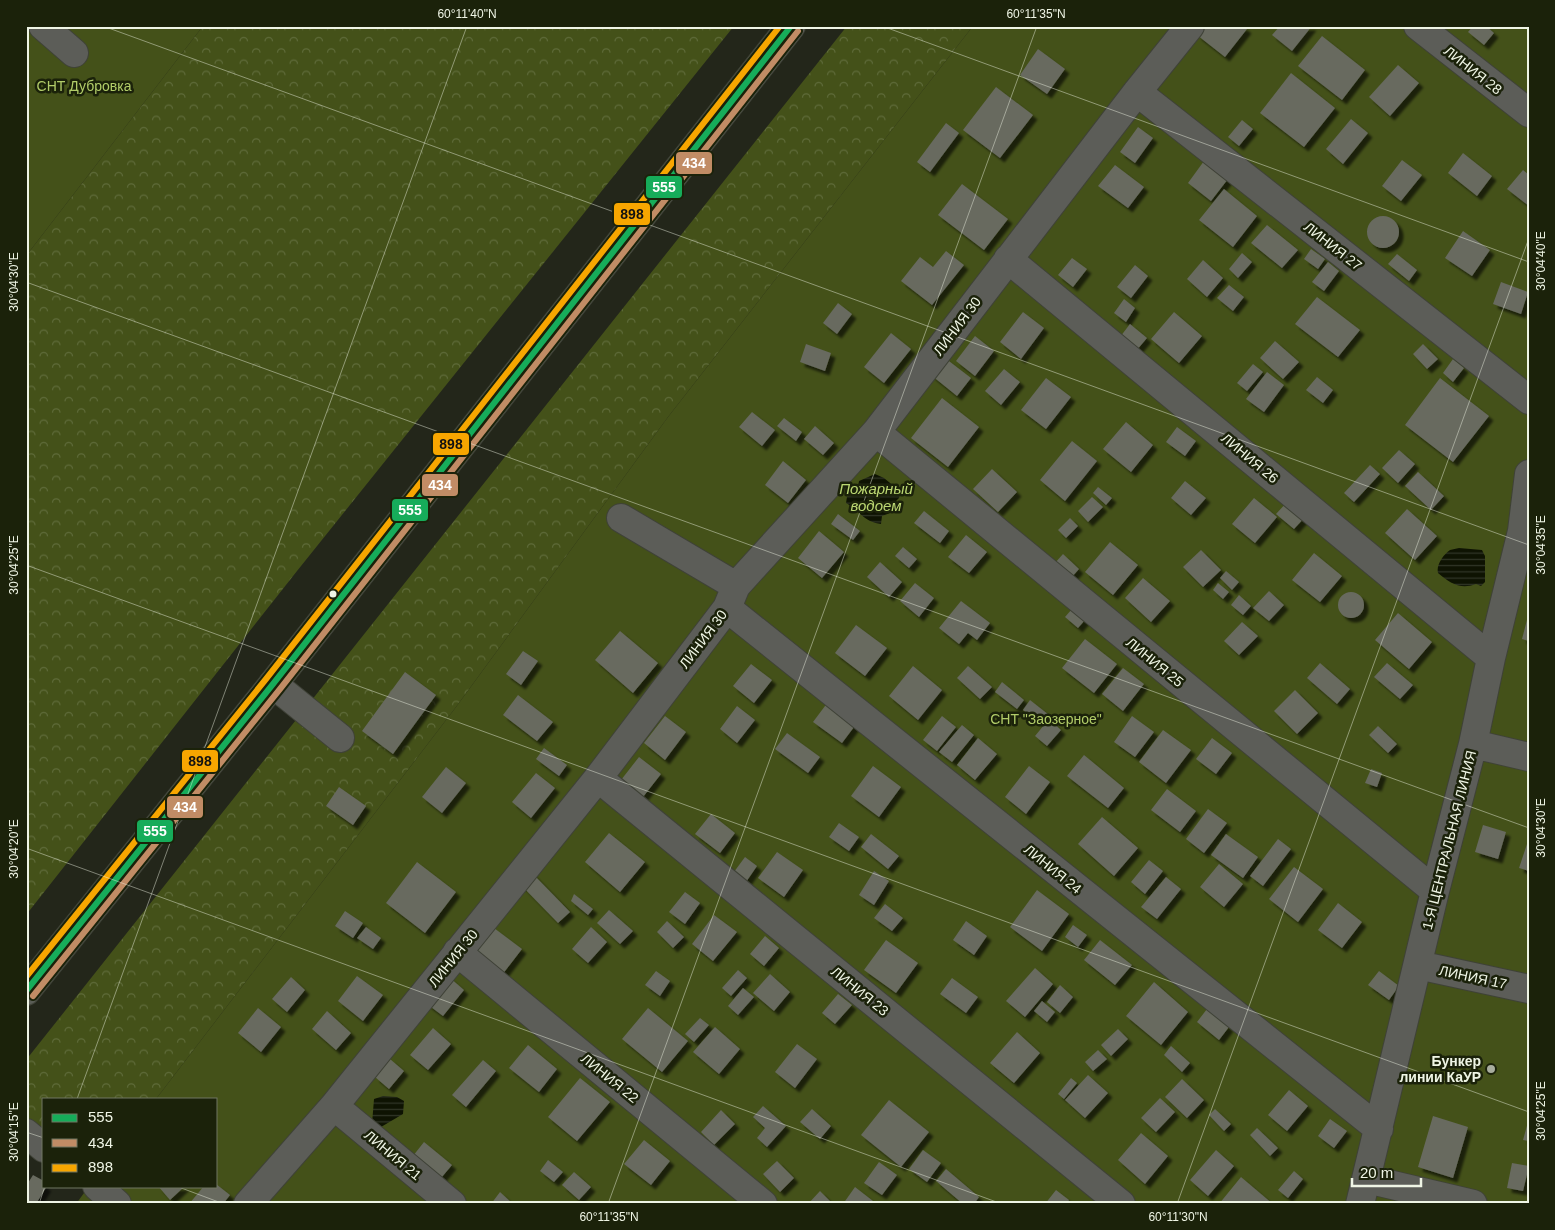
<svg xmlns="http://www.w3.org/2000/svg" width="1555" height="1230" viewBox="0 0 1555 1230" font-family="Helvetica,sans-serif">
	<defs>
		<pattern id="forest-crowns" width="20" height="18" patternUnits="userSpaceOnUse" patternTransform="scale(1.25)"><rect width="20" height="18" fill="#445119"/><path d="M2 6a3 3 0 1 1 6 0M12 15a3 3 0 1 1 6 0" fill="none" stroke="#5f6b3a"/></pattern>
		<pattern id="water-rules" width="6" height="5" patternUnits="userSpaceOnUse" patternTransform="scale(1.25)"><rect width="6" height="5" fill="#0e1302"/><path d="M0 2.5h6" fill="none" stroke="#313627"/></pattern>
		<filter id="shadow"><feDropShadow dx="4.5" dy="4.5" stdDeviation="1" flood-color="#0009"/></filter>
	</defs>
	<rect width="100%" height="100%" fill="#23261a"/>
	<!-- forest -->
	<path fill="url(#forest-crowns)" d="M203,26h531l-437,545 -271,344v-659z
		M847,26h126l-305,391 -212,290 -300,392h-112v49l-18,-14v-74z"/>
	<!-- garden -->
	<path fill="#445119" d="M26,26h177l-177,230z
		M973,26h556v1178h-1453l13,-18h127v-87h-60l300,-392 212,-290z"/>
	<!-- water -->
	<path fill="url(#water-rules)" d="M875,474l9,4 17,14 -2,6 -4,4 -2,10 -11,4 -1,8c-19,-3 -19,-12 -35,-21l1,-6 10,-4 2,-12z
		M1459,548l23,2 3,6v26l-4,4 -5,-2c-16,6 -26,-1 -38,-11 -2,-8 5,-18 12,-23 3,-1 6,-1 9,-2z
		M383,1096l14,1 7,4 -1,13 -22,13 -9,-3 2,-25z"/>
	<!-- building -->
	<path fill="#676a5f" filter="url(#shadow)" d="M1204,26h39l4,3 -22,28 -28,-22z
		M1280,26h32l-20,25 -20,-16z
		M1473,26h13l8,7 -10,12 -16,-13z
		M1322,36l43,34 -23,30 -44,-34z
		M1038,49l27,20 -18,25 -27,-19z
		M1398,65l21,18 -29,33 -21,-19z
		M1291,73l44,35 -31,39 -44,-34z
		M996,87l37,28 -33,43 -37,-28z
		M1351,119l17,14 -25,31 -17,-15z
		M1242,120l11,9 -14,17 -11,-9z
		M946,123l13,10 -29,39 -13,-10z
		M1138,127l15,11 -18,25 -15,-11z
		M1463,153l29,23 -15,20 -29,-23z
		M1402,160l20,15 -21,26 -19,-15z
		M1204,161l24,18 -17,22 -23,-18z
		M1115,165l29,22 -16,21 -30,-22z
		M1523,170l6,5v31l-22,-17z
		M962,184l46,35 -24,31 -46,-35z
		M1224,189l33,27 -24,31 -34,-27z
		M1367 232a16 16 0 1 1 32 0a16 16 0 1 1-32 0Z
		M1267,225l31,25 -16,18 -31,-25z
		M1463,231l27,19 -18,26 -27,-18z
		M1311,249l14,10 -7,10 -14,-10z
		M946,251l18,14 -32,40 -31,-24 19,-24 13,10z
		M1242,253l10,9 -14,16 -9,-9z
		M1397,254l20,16 -8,11 -21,-17z
		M1072,258l15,11 -14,18 -15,-12z
		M1203,260l20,18 -16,19 -20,-18z
		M1328,262l11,9 -15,20 -12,-9z
		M1135,265l13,11 -17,22 -14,-11z
		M1501,282l27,10 -7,22 -28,-10z
		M1229,285l15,12 -11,14 -16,-13z
		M1317,297l43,33 -22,27 -43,-33z
		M1124,299l11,9 -9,14 -12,-9z
		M838,303l14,11 -15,20 -14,-11z
		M1023,312l21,16 -23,31 -21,-17z
		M1174,312l28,24 -23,27 -28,-24z
		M1130,324l17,14 -11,13 -16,-14z
		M891,333l20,16 -27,34 -20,-16z
		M975,336l19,15 -19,25 -19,-15z
		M1275,341l24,21 -16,17 -23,-21z
		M806,344l25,9 -6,18 -25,-9z
		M1423,344l15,15 -11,10 -14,-15z
		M945,358l26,20 -14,18 -26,-21z
		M1453,359l11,9 -11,14 -10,-9z
		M1253,364l10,8 -16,19 -10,-8z
		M1004,369l16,13 -19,23 -16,-14z
		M1267,372l17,13 -20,27 -18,-13z
		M1317,377l16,13 -10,13 -17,-13z
		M1046,378l25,19 -25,32 -25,-19z
		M1440,378l49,38 -36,46 -48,-37z
		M942,398l37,29 -31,40 -37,-29z
		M752,412l23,18 -13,16 -23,-19z
		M784,418l18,14 -6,9 -19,-15z
		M1126,422l27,23 -22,27 -28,-23z
		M815,426l19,17 -11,12 -19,-16z
		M1177,427l19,14 -11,15 -19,-14z
		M1072,441l25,20 -32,40 -25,-21z
		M1399,450l16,14 -17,19 -16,-15z
		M783,461l23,19 -18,23 -23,-18z
		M1370,465l10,9 -26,28 -10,-9z
		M992,469l25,23 -19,20 -25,-23z
		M1418,472l26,24 -13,14 -26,-24z
		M1185,481l21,17 -15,17 -20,-17z
		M1098,487l14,11 -6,7 -13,-12z
		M1092,497l11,10 -15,15 -10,-11z
		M1254,498l23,19 -22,26 -23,-19z
		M1288,501l18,15 -12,13 -18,-15z
		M1407,509l30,27 -22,24 -30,-27z
		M924,511l25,20 -9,12 -26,-20z
		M838,514l22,17 -7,9 -22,-16z
		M1070,518l8,8 -12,12 -8,-8z
		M819,531l25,21 -22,26 -24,-20z
		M966,535l21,17 -18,21 -21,-16z
		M1110,542l28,23 -25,30 -28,-23z
		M903,547l14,12 -8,9 -14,-12z
		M1201,550l20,20 -18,17 -20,-20z
		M1314,553l28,23 -22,26 -28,-22z
		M1063,554l16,15 -8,9 -16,-15z
		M880,562l22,20 -13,15 -22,-20z
		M1226,571l13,11 -7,8 -12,-12z
		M1143,578l27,23 -19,21 -26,-24z
		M915,583l19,15 -15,19 -19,-16z
		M1218,583l11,9 -6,7 -10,-9z
		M1269,591l15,14 -15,16 -16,-13z
		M1338 605a13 13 0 1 1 26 0a13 13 0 1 1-26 0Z
		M1239,595l12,11 -8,9 -12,-10z
		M961,601l29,22 -13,17 -9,-7 -9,11 -20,-16z
		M1072,609l13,11 -7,8 -13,-11z
		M1398,613l34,29 -23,27 -34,-29z
		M1528,616h1v25l-7,-2z
		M1242,622l16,14 -19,19 -15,-14z
		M856,625l31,23 -22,28 -30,-23z
		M620,631l38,32 -25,30 -38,-33z
		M1085,639l32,25 -23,29 -32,-25z
		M523,651l15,10 -17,24 -15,-11z
		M1320,663l30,26 -13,15 -30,-26z
		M1387,663l26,22 -13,14 -26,-22z
		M751,664l21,16 -18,23 -21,-17z
		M913,666l29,24 -24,30 -29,-24z
		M968,666l24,21 -12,12 -23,-21z
		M1123,668l21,16 -21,27 -21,-17z
		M405,672l31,23 -43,59 -31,-23z
		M1002,682l22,18 -7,9 -22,-17z
		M1295,690l23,23 -21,21 -23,-23z
		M518,695l35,27 -16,19 -34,-26z
		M1030,700l19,15 -8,10 -18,-15z
		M828,702l29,21 -15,20 -29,-21z
		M737,706l18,14 -18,23 -17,-14z
		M665,716l21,16 -21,28 -21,-17z
		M942,716l14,11 -19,24 -14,-11z
		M1132,716l22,16 -19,25 -21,-15z
		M1049,719l12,11 -14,16 -12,-10z
		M962,725l12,10 -22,27 -13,-10z
		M1378,726l19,18 -9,9 -19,-18z
		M1163,730l28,20 -25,33 -27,-21z
		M787,733l33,24 -12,16 -33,-24z
		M978,738l19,16 -22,26 -18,-15z
		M1212,738l20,15 -16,21 -20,-15z
		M544,748l23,17 -8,11 -23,-17z
		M1084,755l40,33 -16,20 -41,-32z
		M639,757l22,17 -18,23 -22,-17z
		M873,766l28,21 -22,30 -28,-21z
		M1029,766l21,16 -24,32 -21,-17z
		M446,767l20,16 -24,30 -20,-16z
		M1371,769l11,4 -5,14 -12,-4z
		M536,773l19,15 -24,30 -19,-16z
		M339,787l27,19 -13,19 -27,-19z
		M1167,789l29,22 -16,21 -29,-22z
		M1208,809l19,14 -23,30 -18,-14z
		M711,814l24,19 -15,20 -25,-19z
		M1102,817l36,31 -24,28 -36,-32z
		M839,823l20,14 -10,14 -20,-14z
		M1483,825l23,7 -8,27 -23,-7z
		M609,833l36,29 -25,30 -35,-30z
		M871,834l28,22 -11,13 -27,-22z
		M1226,834l32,23 -15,21 -32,-23z
		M1278,839l13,10 -28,37 -13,-10z
		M1527,844l2,1v26l-10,-3z
		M777,852l26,18 -19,27 -26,-19z
		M745,857l12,9 -13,19 -13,-9z
		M1149,860l14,11 -18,23 -14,-12z
		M417,862l39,30 -31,41 -39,-30z
		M1219,864l24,20 -19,23 -24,-20z
		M1294,867l29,22 -25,33 -29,-23z
		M874,871l15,10 -15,24 -15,-10z
		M532,873l38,39 -12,11 -38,-39z
		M1166,877l15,12 -24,30 -16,-12z
		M1037,890l32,24 -27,37 -32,-24z
		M685,892l15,11 -15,21 -16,-12z
		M574,894l19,15 -5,6 -17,-14z
		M1338,903l24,19 -20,26 -24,-18z
		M885,904l18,14 -11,13 -18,-13z
		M609,910l24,21 -13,13 -23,-21z
		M345,911l18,12 -10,15 -18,-12z
		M714,915l23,17 -24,29 -21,-17z
		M667,921l17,16 -11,11 -16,-16z
		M966,921l21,15 -13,19 -21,-15z
		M1073,925l14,10 -9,12 -13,-10z
		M366,927l15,11 -8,11 -16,-11z
		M591,927l16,15 -19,21 -16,-14z
		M494,928l28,21 -20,26 -28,-21z
		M765,936l14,12 -15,18 -14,-12z
		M886,940l32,23 -22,30 -32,-23z
		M1100,940l32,25 -17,20 -31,-25z
		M1035,968l18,16 -28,33 -19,-16z
		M738,970l9,8 -16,18 -9,-8z
		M656,971l14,10 -10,15 -15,-11z
		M1379,971l20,15 -10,14 -21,-15z
		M770,974l20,18 -16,19 -21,-18z
		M357,976l26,19 -20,26 -25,-20z
		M291,977l14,13 -18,22 -15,-13z
		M449,977l15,13 -21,26 -16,-12z
		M952,978l26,19 -12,16 -26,-19z
		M1154,982l34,30 -27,33 -35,-29z
		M1060,985l13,12 -13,16 -13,-11z
		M743,988l11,9 -16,18 -10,-9z
		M838,994l14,11 -17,19 -13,-11z
		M1042,1001l13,11 -8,10 -13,-11z
		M258,1008l23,19 -20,25 -23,-19z
		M648,1008l40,33 -26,31 -40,-33z
		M1207,1009l22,18 -10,13 -22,-18z
		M327,1011l24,22 -15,17 -24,-21z
		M700,1018l9,7 -15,17 -9,-8z
		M715,1027l25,22 -21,25 -26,-22z
		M433,1028l18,16 -23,26 -18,-15z
		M1118,1029l10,10 -17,17 -10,-11z
		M1017,1032l23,21 -26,30 -24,-20z
		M797,1044l20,15 -22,29 -20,-16z
		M528,1045l29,24 -18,23 -30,-24z
		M1171,1046l19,17 -8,9 -18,-17z
		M1098,1050l9,9 -14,12 -8,-9z
		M390,1059l14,12 -15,18 -14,-12z
		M483,1060l13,11 -30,36 -14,-12z
		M1088,1075l20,18 -23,25 -20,-18z
		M580,1078l30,24 -33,39 -29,-24z
		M1071,1078l6,5 -13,16 -6,-5z
		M1182,1079l22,21 -17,18 -22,-21z
		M1289,1090l19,16 -21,25 -19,-16z
		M1160,1098l15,14 -19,20 -15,-14z
		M889,1100l40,32 -28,35 -40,-32z
		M763,1106l23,20 -19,21 -10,-9 8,-10 -12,-11z
		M812,1109l19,17 -11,13 -20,-17z
		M1215,1109l16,15 -7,7 -15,-16z
		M721,1110l14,14 -21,21 -13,-13z
		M1433,1116l35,11 -15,51 -35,-11z
		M1330,1119l17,12 -13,17 -16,-12z
		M1528,1122h1v19l-6,-1z
		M1257,1128l21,20 -8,8 -20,-21z
		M1141,1133l27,23 -23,28 -27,-24z
		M644,1140l26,21 -19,24 -27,-21z
		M424,1142l28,23 -16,19 -27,-23z
		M923,1150l18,13 -14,19 -18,-13z
		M1216,1150l18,16 -26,30 -18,-16z
		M548,1160l15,12 -9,10 -14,-11z
		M777,1161l17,17 -14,14 -17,-18z
		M879,1162l18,13 -15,20 -18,-12z
		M1512,1163l17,3 -6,25 -16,-3z
		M946,1169l33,28 -5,7h-11l-27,-23z
		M1294,1171l9,8 -15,19 -10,-8z
		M574,1172l17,15 -12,13 -17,-15z
		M33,1175l11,6v5h3l-11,18h-10v-18z
		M1241,1177l32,27h-54z
		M216,1184l14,11 -7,9h-34l15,-18h12z
		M158,1186h27l-15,14z
		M855,1187l18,14 -2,3h-28z
		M1056,1190l13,10 -2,4h-22z
		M820,1191l13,13h-25z
		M500,1192l13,12h-22z"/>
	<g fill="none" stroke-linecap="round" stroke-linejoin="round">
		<!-- minor casing -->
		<g stroke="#3f4237" stroke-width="30">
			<path id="minor" d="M43,26l31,27
				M1418,26l111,87
				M1137,92l392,308
				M1008,259l483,399
				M876,432l559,459
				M621,518l115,68
				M727,608l652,521
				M273,684l67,54
				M1473,744l56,13
				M598,778l523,426
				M457,952l306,252
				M1418,965l111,24
				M334,1106l118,98
				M26,1133l18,15
				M1367,1179l106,25
				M97,1186l20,18
				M248,1204l86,-98 264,-328 129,-170 9,-22 140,-154 261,-340 53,-66
				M1360,1204l75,-313 38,-147 18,-86 31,-127 7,-57"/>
		</g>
		<!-- major casing -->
		<g stroke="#3f4237" stroke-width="30">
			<path id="major" d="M26,991l247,-307 518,-658"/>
		</g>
		<!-- minor -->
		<use href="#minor" stroke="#5c5d58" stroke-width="28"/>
		<!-- major -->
		<use href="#major" stroke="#5a5d56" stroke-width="28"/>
		<!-- bus-1 casing -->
		<g stroke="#1b220a" stroke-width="10">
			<path id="bus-1" d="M26,991l247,-307 518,-658"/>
		</g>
		<!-- bus-2 casing -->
		<g stroke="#1b220a" stroke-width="10">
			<path id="bus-2" d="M33,996l247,-307 518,-658"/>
		</g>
		<!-- bus-3 casing -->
		<g stroke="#1b220a" stroke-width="10">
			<path id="bus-3" d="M26,977l240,-298 514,-653"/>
		</g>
		<!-- bus-1 -->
		<use href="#bus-1" stroke="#16ac5a" stroke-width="6"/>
		<!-- bus-2 -->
		<use href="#bus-2" stroke="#c18c65" stroke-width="6"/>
		<!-- bus-3 -->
		<use href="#bus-3" stroke="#f7a600" stroke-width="6"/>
	</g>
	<!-- ticks -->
	<path fill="none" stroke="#eff5e5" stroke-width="1" stroke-opacity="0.45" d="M103,26l1426,519M882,26l647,236M26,282l1503,546M26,565l1503,547M26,848l976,356M77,1099l390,-1073M26,1132l18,6M176,1186l48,18M39,1204l6,-18M608,1204l429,-1178M1177,1204l352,-966"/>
	<!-- markers -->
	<circle fill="#eff5e5" stroke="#1b220a" stroke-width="2" cx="333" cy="594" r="4.5"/>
	<circle fill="#a8ad9e" stroke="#1b220a" stroke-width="2" cx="1491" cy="1069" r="5"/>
	<g text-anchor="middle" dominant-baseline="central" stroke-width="5" stroke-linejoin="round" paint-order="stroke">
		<!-- street labels -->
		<g font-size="14" fill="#eff5e5" stroke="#1b220a">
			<text transform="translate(1473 70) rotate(38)">ЛИНИЯ 28</text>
			<text transform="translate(1333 246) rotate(38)">ЛИНИЯ 27</text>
			<text transform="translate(957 326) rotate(-53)">ЛИНИЯ 30</text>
			<text transform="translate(1250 458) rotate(40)">ЛИНИЯ 26</text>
			<text transform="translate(703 639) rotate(-53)">ЛИНИЯ 30</text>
			<text transform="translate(1155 662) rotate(39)">ЛИНИЯ 25</text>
			<text transform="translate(1449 840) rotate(-76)">1-Я ЦЕНТРАЛЬНАЯ ЛИНИЯ</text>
			<text transform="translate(1053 869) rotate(39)">ЛИНИЯ 24</text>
			<text transform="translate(453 958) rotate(-51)">ЛИНИЯ 30</text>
			<text transform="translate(1473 977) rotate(12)">ЛИНИЯ 17</text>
			<text transform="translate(860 991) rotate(39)">ЛИНИЯ 23</text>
			<text transform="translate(610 1078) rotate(39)">ЛИНИЯ 22</text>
			<text transform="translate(393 1155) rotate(40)">ЛИНИЯ 21</text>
		</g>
		<!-- park labels -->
		<g font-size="14" fill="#b2cd69" stroke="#1b220a">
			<text x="84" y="86">СНТ Дубровка</text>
			<text x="1046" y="719">СНТ "Заозерное"</text>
		</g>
		<!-- poi labels -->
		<g font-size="14" font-weight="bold" fill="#eff5e5" stroke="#1b220a" text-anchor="end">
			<text x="1481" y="1061">Бункер<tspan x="1481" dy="16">линии КаУР</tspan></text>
		</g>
		<!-- water labels -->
		<g font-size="15" font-style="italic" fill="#bbd772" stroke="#1b220a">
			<text x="876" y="488">Пожарный<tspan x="876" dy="17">водоем</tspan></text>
		</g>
	</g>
	<g stroke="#1b220a" stroke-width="2">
		<rect x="675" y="151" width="38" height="24" rx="5" fill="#c18c65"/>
		<rect x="645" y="175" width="38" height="24" rx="5" fill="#16ac5a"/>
		<rect x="613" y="202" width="38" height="24" rx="5" fill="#f7a600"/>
		<rect x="432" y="432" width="38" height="24" rx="5" fill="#f7a600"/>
		<rect x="421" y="473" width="38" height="24" rx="5" fill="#c18c65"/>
		<rect x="391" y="498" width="38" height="24" rx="5" fill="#16ac5a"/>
		<rect x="181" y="749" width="38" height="24" rx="5" fill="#f7a600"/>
		<rect x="166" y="795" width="38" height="24" rx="5" fill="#c18c65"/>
		<rect x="136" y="819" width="38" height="24" rx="5" fill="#16ac5a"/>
	</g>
	<g font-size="14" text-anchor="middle" font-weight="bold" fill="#fff">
		<text x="694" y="168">434</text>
		<text x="664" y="192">555</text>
		<text x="440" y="490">434</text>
		<text x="410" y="515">555</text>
		<text x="185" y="812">434</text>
		<text x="155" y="836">555</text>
	</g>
	<g font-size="14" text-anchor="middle" font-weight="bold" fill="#111">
		<text x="632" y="219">898</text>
		<text x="451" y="449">898</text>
		<text x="200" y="766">898</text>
	</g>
	<!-- border -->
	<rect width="1555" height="1230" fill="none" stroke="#1b220a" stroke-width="55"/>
	<!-- legend -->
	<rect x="42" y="1098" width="175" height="90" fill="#1b220a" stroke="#707662"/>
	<rect x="52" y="1114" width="25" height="8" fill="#16ac5a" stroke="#707662"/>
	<text x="88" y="1122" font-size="15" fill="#eff5e5">555</text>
	<rect x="52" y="1139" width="25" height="8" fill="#c18c65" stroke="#707662"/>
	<text x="88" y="1148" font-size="15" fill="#eff5e5">434</text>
	<rect x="52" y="1164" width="25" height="8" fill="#f7a600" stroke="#707662"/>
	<text x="88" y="1172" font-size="15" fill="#eff5e5">898</text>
	<!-- scale -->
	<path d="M1352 1178v8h69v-8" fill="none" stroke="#eff5e5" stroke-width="2.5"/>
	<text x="1360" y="1178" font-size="15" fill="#eff5e5" stroke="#1b220a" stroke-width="4" paint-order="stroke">20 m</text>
	<rect x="28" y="28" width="1500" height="1174" fill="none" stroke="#eff5e5" stroke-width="2"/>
	<g font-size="12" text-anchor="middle" fill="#eff5e5">
		<text x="467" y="18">60°11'40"N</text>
		<text x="1036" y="18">60°11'35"N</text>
		<text transform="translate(1541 261) rotate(-90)" y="4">30°04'40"E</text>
		<text transform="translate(14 282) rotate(-90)" y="4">30°04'30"E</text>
		<text transform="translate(1541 545) rotate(-90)" y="4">30°04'35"E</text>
		<text transform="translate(14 565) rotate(-90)" y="4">30°04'25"E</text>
		<text transform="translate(1541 828) rotate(-90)" y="4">30°04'30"E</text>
		<text transform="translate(14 849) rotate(-90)" y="4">30°04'20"E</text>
		<text transform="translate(1541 1111) rotate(-90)" y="4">30°04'25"E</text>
		<text transform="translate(14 1132) rotate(-90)" y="4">30°04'15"E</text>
		<text x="609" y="1221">60°11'35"N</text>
		<text x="1178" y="1221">60°11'30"N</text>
	</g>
</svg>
